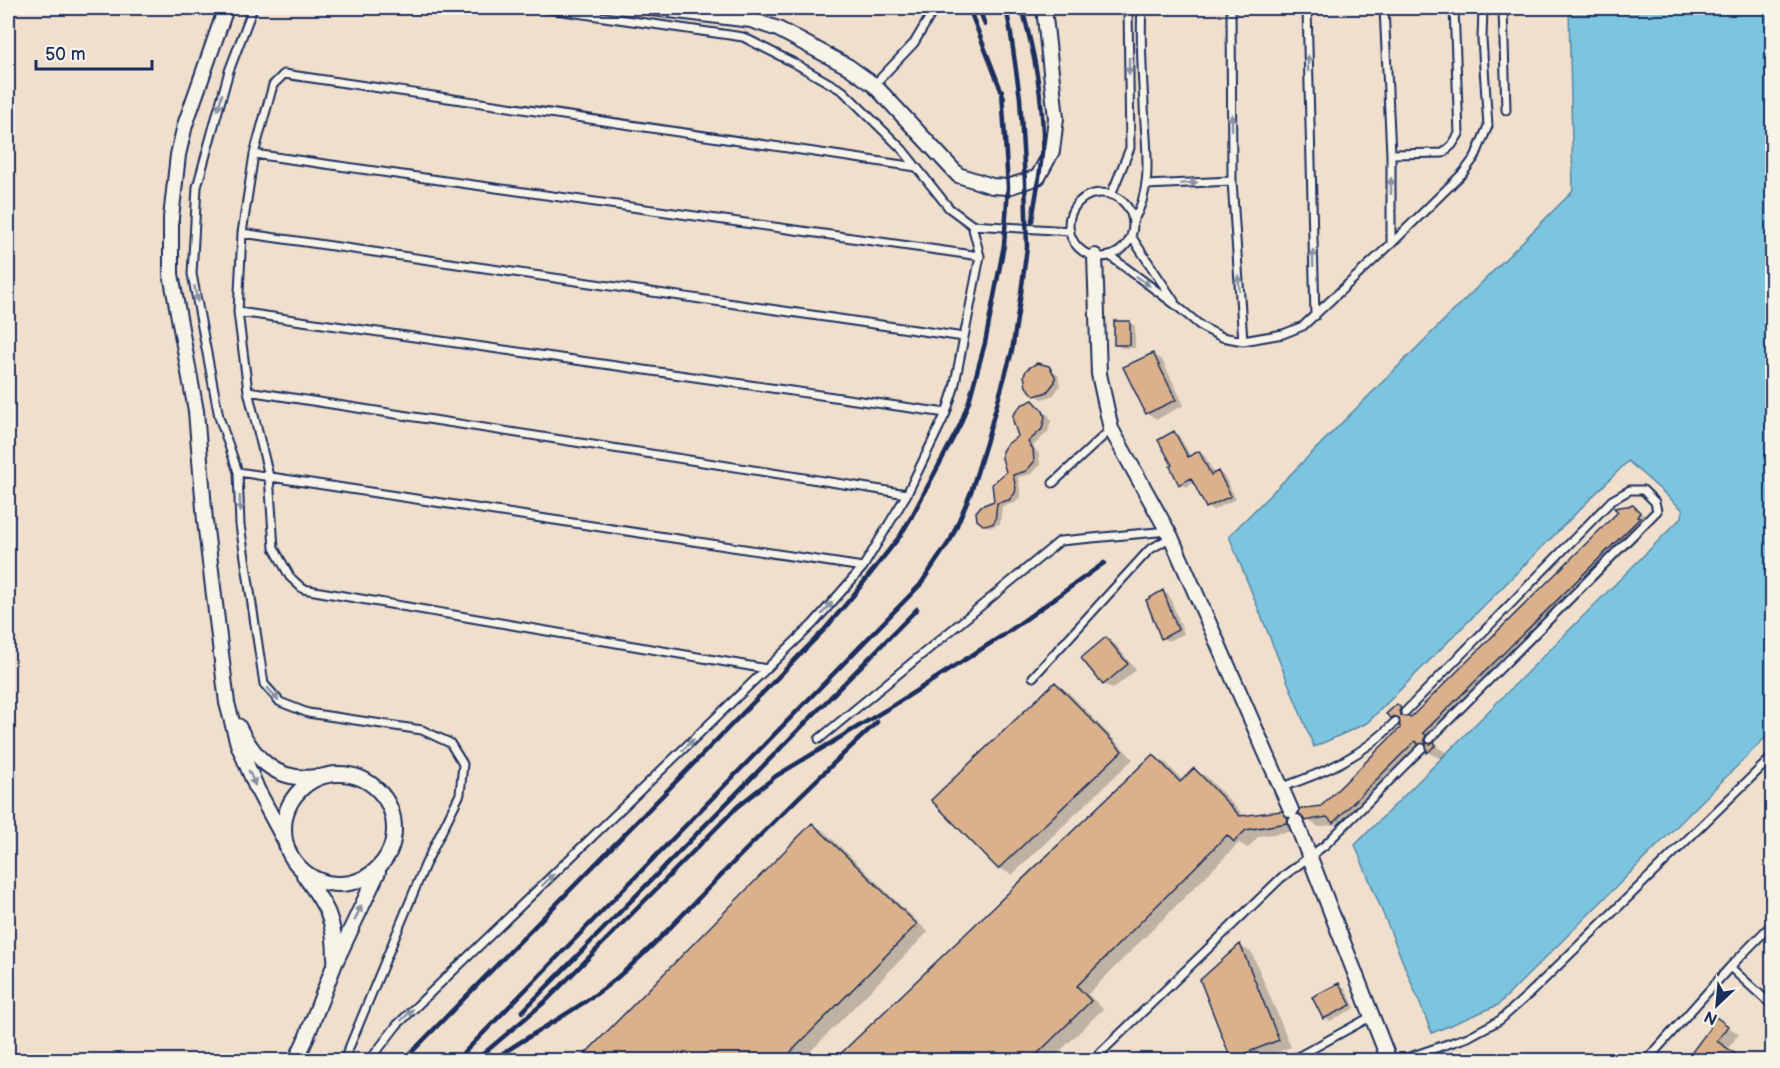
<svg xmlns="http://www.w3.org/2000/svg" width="1780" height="1068" viewBox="0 0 1780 1068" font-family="'Balsamiq Sans',sans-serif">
	<rect width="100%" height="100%" fill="#f7f3e8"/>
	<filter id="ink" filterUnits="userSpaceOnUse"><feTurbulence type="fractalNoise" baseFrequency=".0167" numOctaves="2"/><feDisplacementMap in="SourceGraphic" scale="12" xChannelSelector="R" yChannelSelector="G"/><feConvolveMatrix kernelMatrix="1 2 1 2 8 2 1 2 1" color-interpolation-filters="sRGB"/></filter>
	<g filter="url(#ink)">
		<!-- built -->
		<path fill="#efdfcc" d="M8,8h1764v1052h-1764z"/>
		<!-- water -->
		<path fill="#7dc5de" stroke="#5689ab" stroke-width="1.5" d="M1569,8h203v723l-274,274 -66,28 -77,-188 327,-328 1,-7 -55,-49 -261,262 -53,24 -85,-211 342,-343 2,-4z"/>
		<!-- shadow -->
		<path fill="#0003" d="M1129,322l6,4v22h-13l-6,-3z
			M1153,354l9,6 22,45 -27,14 -10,-6 -22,-45z
			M1048,368l10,7 2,11 -6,9 -12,4 -6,-4z
			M1033,402l16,14 2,5 -3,11 -15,14 6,8 1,11 -8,9 -14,3 3,19 -6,7 -13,3 -2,18 -9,3 -7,-3 12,-22z
			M1174,433l5,3 12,21 8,-4 6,3 10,19 3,-2 6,3 12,23 -23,11 -6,-3 -12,-25 -9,5 -6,-4 -6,-18z
			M1632,507l20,13 -3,5 2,1 -216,215 3,3 -1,3 10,6 -6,6 -12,-6 -1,-5 -82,81 -9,-5 -18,3 -13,-8 16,-11 80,-80 -1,-6 -9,-5 5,-12 17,12z
			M1163,592l6,3 15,39 -16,7 -6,-3z
			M1106,639l9,5 21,26 -23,19 -9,-5z
			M1055,684l12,7 66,68 -121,116 -13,-7 -65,-68z
			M1153,756l13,7 17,18 11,-11 13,7 38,40 36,-5 13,8 6,10 -41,6 -11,12 -9,-5 -151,151 15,15 -52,51h-215z
			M813,825l12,7 103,100 -126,128h-221z
			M1240,946l12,7 39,94 -34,13h-21l-4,-2z
			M1339,985l6,3 10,20 -25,13 -6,-3z
			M1716,1019l23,15 -11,14 16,12h-57l25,-33z"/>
		<!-- building -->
		<path fill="#dbb18c" stroke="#1b2f5e" stroke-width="1.5" d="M1114,321h16v24h-16z
			M1153,353l23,47 -30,14 -23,-47z
			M1037,363l12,3 6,10v6l-8,10 -12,4 -9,-9 -2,-12 3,-6z
			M1033,400l10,11 2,6 -3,12 -14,13 5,7 1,13 -8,9 -13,4 3,13 -1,5 -6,7 -12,3 -2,18 -3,3 -9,1 -6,-5 -1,-8 5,-6 13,-5 -2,-17 14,-12 -4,-14v-7l4,-6 12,-9 -5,-15v-6l8,-10z
			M1174,431l14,26 11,-6 12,24 7,-4 13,25 -25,12 -15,-30 -12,7 -9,-19 2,-1 -14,-25z
			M1633,505l7,7 -3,5 3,1 -217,215 3,2 -2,5 2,3h8l2,2 -9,8 -1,-9h-8l-3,-3 -82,82 -6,-6 -22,4 -6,-7 1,-5 21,-3 79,-78 -1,-10 -5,-2 -3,2 -5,-4 11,-10 4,4 -2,3 2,5 10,1 207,-205 -4,-4z
			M1163,590l15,40 -17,9 -15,-39z
			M1106,637l22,27 -25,21 -22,-27z
			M1055,682l67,69 -124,118 -67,-69z
			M1153,754l27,28 14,-14 46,48 42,-5 6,7 -1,5 -41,7 -12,12 -7,-7 -150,151 14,15 -60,59h-197z
			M812,823l105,101 -134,136h-204z
			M1240,944l39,96 -48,19 -31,-79z
			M1339,983l12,22 -28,14 -11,-22z
			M1716,1017l12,9 -11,15 27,19h-58l24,-32 -1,-2z"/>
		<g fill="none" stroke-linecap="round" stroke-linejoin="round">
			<!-- lane casing -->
			<g stroke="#1b2f5e" stroke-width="11">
				<path id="lane" d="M253,8l-24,63 -32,116 -5,87 27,143 19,55 2,53 24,159 16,18 28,11 114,17 28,13 13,21 -3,30 -35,71 -81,195
					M1231,8l1,173 11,160
					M1307,8l8,308
					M1384,8l7,146v90
					M1503,8l3,102
					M874,85l40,-42 21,-35
					M254,154l726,102
					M1391,154l52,-1 9,-8 7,-11 -5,-126
					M1146,185l86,-4
					M1069 225a32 32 0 1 1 64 0a32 32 0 1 1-64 0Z
					M1111,195l19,-47 -2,-140
					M1133,221c22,-34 12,-78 11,-117 -2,-32 -4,-65 -2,-96
					M972,225l98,6
					M242,233l722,104
					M1131,236l43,65
					M1110,256l67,50 25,21 20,10 21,4 40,-7 20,-8 88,-82 72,-71 12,-16 13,-31 -6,-87 1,-31
					M238,312l708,101
					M248,391l659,103
					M238,472l625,95
					M1053,483l58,-54
					M767,669l-464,-80 -13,-12 -16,-29 -5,-72 -21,-85 -10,-79 4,-79 12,-79 19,-69 11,-11 632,93
					M1033,677l116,-127 22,-13
					M1405,712l207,-212 18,-10h13l12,12 2,9 -227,228
					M819,739l241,-198 108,-10
					M1282,787c42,-14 82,-32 113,-65
					M1730,967l36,33 6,4
					M370,1060l27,-35 416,-401 50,-57 44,-73 39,-81 8,-25 26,-132 -8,-31 -23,-17 -47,-59 -59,-58 -49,-28 -51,-26 -201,-29
					M1093,1060l188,-182 44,-33 97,-97
					M1292,1060l80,-44
					M1401,1060l67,-23 32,-17 29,-26 243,-237
					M1647,1060l83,-93 42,-43"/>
			</g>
			<!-- street casing -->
			<g stroke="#1b2f5e" stroke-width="18">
				<path id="street" d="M226,8l-41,117 -7,30 -7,63v56l25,137 9,110 22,182 11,41 19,45 28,52
					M653,8l98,12 27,9 71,38 25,18 18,19 66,71 34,11 16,1 30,-10 14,-26 4,-33 -12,-110
					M1095,256l4,118 12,55 60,108 120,273
					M238,726c17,33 38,56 78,51
					M284 829a55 55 0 1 1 110 0a55 55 0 1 1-110 0Z
					M1296,822l93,238
					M304,875c22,31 31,43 31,83
					M296,1060l9,-19 30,-78 43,-91"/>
			</g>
			<!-- lane -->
			<use href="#lane" stroke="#f7f3e8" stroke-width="7"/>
			<!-- street -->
			<use href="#street" stroke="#f7f3e8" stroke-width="14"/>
			<!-- rail -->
			<path stroke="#1b2f5e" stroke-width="4.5" d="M969,8l35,90
				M979,8l6,17
				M1022,8c11,40 20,84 21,126 0,29 -7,59 -11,87
				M522,1012l395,-403
				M404,1060l421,-431 27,-32 48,-61 12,-20 48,-91 9,-24 16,-58 19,-98 4,-58 -6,-96
				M457,1060l463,-475 31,-46 20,-47 15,-49 26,-92 9,-58 6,-46 -2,-65 -5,-84 -10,-70 -4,-20
				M476,1060l71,-60 191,-194 38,-30 118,-71 111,-71 99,-71
				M493,1060c37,-26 78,-46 114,-74 41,-33 77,-73 114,-111 51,-52 103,-103 156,-153"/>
		</g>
		<!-- one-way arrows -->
		<defs><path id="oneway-solid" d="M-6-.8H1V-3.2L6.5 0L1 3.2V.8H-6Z" transform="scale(1.5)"/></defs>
		<g fill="#8991a3">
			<use href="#oneway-solid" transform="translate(1308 63) rotate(-91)"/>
			<use href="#oneway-solid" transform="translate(1129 66) rotate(90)"/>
			<use href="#oneway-solid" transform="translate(220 102) rotate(105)"/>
			<use href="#oneway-solid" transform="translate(1232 122) rotate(-90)"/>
			<use href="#oneway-solid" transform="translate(1189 183) rotate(-4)"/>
			<use href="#oneway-solid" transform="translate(1391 186) rotate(-90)"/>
			<use href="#oneway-solid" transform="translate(1313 258) rotate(-92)"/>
			<use href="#oneway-solid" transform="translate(1143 281) rotate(36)"/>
			<use href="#oneway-solid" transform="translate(1239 283) rotate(-94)"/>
			<use href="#oneway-solid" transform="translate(196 294) rotate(79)"/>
			<use href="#oneway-solid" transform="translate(240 504) rotate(88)"/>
			<use href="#oneway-solid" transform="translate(827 608) rotate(-49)"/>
			<use href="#oneway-solid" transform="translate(273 694) rotate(49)"/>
			<use href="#oneway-solid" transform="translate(688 745) rotate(-44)"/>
			<use href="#oneway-solid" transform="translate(252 778) rotate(67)"/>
			<use href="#oneway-solid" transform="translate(548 880) rotate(-44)"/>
			<use href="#oneway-solid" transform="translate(358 913) rotate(-66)"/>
			<use href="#oneway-solid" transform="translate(407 1015) rotate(-44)"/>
		</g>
	</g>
	<!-- margin -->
	<rect width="1780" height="1068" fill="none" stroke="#f7f3e8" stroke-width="30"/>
	<rect x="15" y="15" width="1750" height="1038" fill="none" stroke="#1b2f5e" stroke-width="2" filter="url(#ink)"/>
	<!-- north arrow -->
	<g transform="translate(1717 1005) rotate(206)" stroke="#f7f3e8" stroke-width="4.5" paint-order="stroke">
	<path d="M0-4.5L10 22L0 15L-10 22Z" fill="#1b2f5e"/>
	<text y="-9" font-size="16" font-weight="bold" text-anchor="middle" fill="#1b2f5e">N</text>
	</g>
	<!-- scale -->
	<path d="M36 60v9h116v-9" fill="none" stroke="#1b2f5e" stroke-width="3"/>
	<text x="45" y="60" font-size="18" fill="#1b2f5e" stroke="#f7f3e8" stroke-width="4.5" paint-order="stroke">50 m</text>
</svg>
